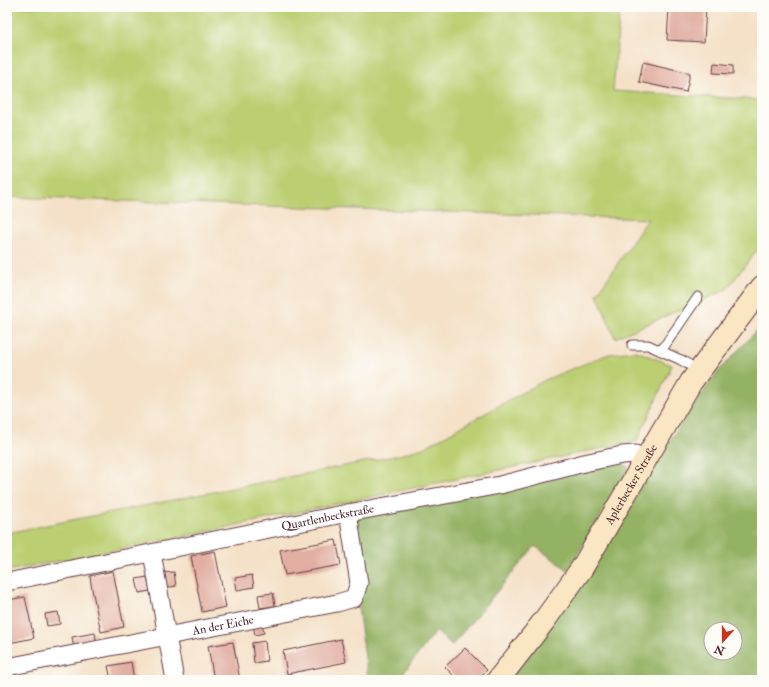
<svg xmlns="http://www.w3.org/2000/svg" width="769" height="687" viewBox="0 0 769 687" font-family="'IM FELL Double Pica',serif">
	<rect width="100%" height="100%" fill="#fdfcf7"/>
	<filter id="ink" filterUnits="userSpaceOnUse"><feTurbulence type="fractalNoise" baseFrequency=".025" numOctaves="2"/><feDisplacementMap in="SourceGraphic" scale="8" xChannelSelector="R" yChannelSelector="G"/><feConvolveMatrix kernelMatrix="1 2 1 2 8 2 1 2 1" color-interpolation-filters="sRGB"/></filter>
	<filter id="wash" filterUnits="userSpaceOnUse"><feTurbulence type="fractalNoise" baseFrequency=".012" numOctaves="4" result="noise"/><feDisplacementMap in="SourceGraphic" scale="16" xChannelSelector="R" yChannelSelector="G"/><feGaussianBlur stdDeviation="0.9" result="paint"/><feColorMatrix in="noise" values="0 0 0 0 0 0 0 0 0 0 0 0 0 0 0 0 0 1.4 0 .05"/><feComposite in="paint" operator="in"/></filter>
	<g filter="url(#wash)">
		<rect width="100%" height="100%" fill="#f4e1c7"/>
		<!-- green -->
		<path fill="#bbcf72" stroke="#82774e" d="M7,7h613l-7,84 149,9v144l-36,46 -111,48 -18,-44 51,-75 -641,-22z
			M636,351l36,14 -35,76 -485,102 -145,28v-38l392,-78 24,-7 124,-69 62,-25z"/>
		<!-- forest -->
		<path fill="#94b264" stroke="#6f6848" fill-rule="evenodd" d="M762,325v355h-261l118,-166 97,-140zM711,629h24v24h-24z
			M623,462l5,5v4l-60,99 -33,-24 -83,99 -16,-14 -38,49h-30l-10,-73 6,-25 -9,-65z"/>
		<g id="blocks">
			<!-- building -->
			<path fill="#e2aea2" d="M669,7h37l-2,35 -37,-2z
				M643,62l47,11 -4,19 -47,-10z
				M714,63l19,2v9l-20,-1z
				M336,540l5,25 -56,10 -5,-25z
				M215,551l11,56 -24,5 -11,-56z
				M113,571l11,56 -23,5 -10,-48 -1,-8z
				M174,572l2,14 -11,2 -3,-15z
				M252,575l2,12 -17,3 -2,-12z
				M147,577l3,14 -11,2 -3,-14z
				M273,593l2,13 -15,2 -2,-13z
				M25,597l9,41 -25,5 -2,-9v-34z
				M58,612l2,12 -13,2 -2,-12z
				M262,624l2,9 -9,2 -2,-10z
				M95,633l2,11 -23,5 -2,-12z
				M341,639l5,23 -59,12 -4,-23z
				M265,641l2,20 -13,2 -2,-20z
				M233,642l7,38h-26l-6,-34z
				M465,648l22,22 -10,10h-19l-13,-13z
				M131,662l3,18h-23l-3,-14z"/>
		</g>
	</g>
	<g filter="url(#ink)">
		<use href="#blocks" fill-opacity="0" stroke="#643c42" stroke-width="1"/>
		<g fill="none" stroke-linecap="round" stroke-linejoin="round">
			<!-- lane casing -->
			<g stroke="#643c42" stroke-width="11">
				<path id="lane" d="M632,345h16l33,15 17,10
					M661,351l37,-54"/>
			</g>
			<!-- street casing -->
			<g stroke="#643c42" stroke-width="19">
				<g id="street">
					<path d="M152,553l23,127"/>
					<path id="s1" d="M7,582l341,-69 152,-28 84,-22 38,-8 13,-1 11,7"/>
					<path id="s2" d="M7,667l330,-64 17,-5 5,-15 -11,-70"/>
				</g>
			</g>
			<!-- secondary casing -->
			<g stroke="#643c42" stroke-width="24">
				<g id="secondary">
					<path id="s3" d="M498,680l46,-59 38,-53 109,-186 71,-95"/>
				</g>
			</g>
			<!-- lane -->
			<use href="#lane" stroke="#fff" stroke-width="9"/>
			<!-- street -->
			<use href="#street" stroke="#fff" stroke-width="17"/>
			<!-- secondary -->
			<use href="#secondary" stroke="#fbe6c4" stroke-width="22"/>
		</g>
	</g>
	<g text-anchor="middle" dominant-baseline="central" stroke-width="3.5" stroke-linejoin="round" paint-order="stroke">
		<!-- street labels -->
		<g font-size="12" fill="#4a1f2b" stroke="#fdfcf7">
			<text stroke="none"><textPath href="#s3" startOffset="237">Aplerbecker Straße</textPath></text>
			<text stroke="none"><textPath href="#s1" startOffset="327">Quartlenbeckstraße</textPath></text>
			<text stroke="none"><textPath href="#s2" startOffset="220">An der Eiche</textPath></text>
		</g>
	</g>
	<!-- margin -->
	<rect width="769" height="687" fill="none" stroke="#fdfcf7" stroke-width="24"/>
	<!-- north arrow -->
	<g transform="translate(723 641) rotate(201)"><circle r="19" fill="#fdfcf7" stroke="#b5a4a5"/>
	<path d="M0-3L7 15L0 10L-7 15Z" fill="#c8321e"/>
	<text y="-6" font-size="11" font-weight="bold" text-anchor="middle" fill="#4a1f2b">N</text>
	</g>
</svg>
